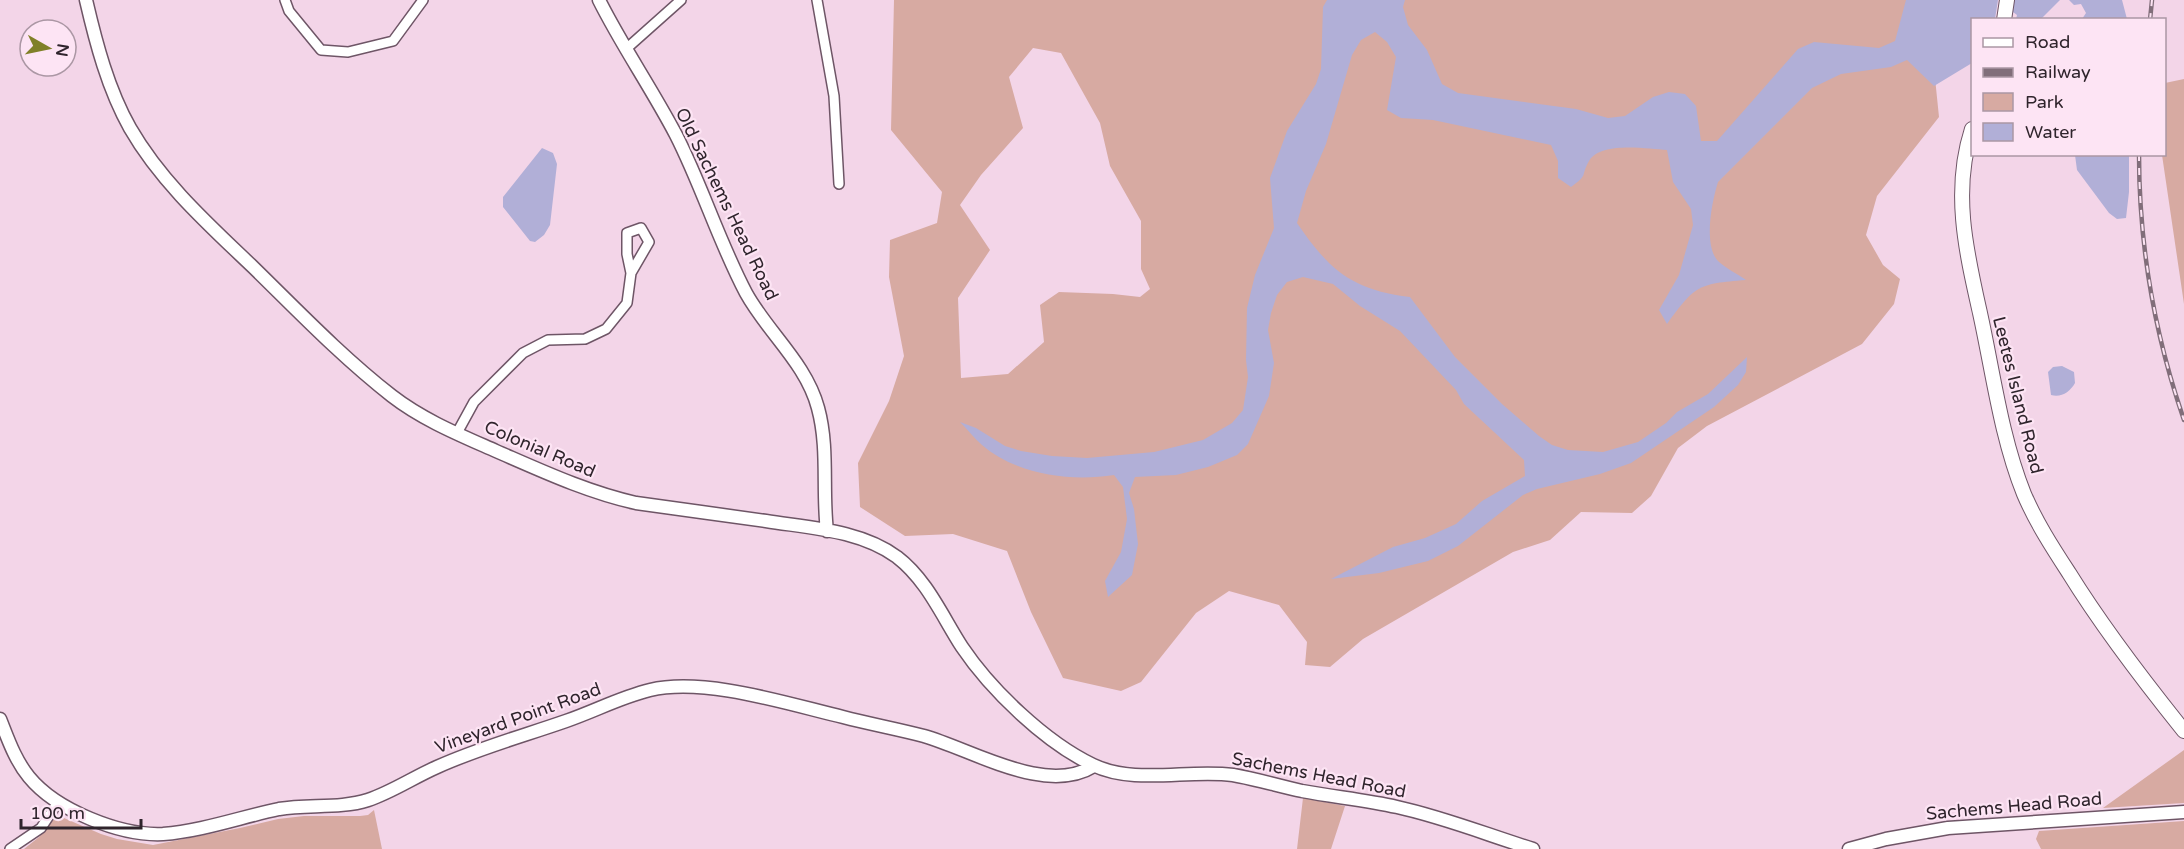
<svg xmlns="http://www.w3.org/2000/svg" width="2184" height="849" viewBox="0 0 2184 849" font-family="'Varela Round',sans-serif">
	<rect width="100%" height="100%" fill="#f3d5e8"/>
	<!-- green -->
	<path fill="#d7aaa2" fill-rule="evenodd" d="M894,0h1033l12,117 -62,79 -11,39 17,30 17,14 -6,25 -32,40 -155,82 -29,22 -27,48 -19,17 -51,-1 -31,28 -37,12 -150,87 -33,28 -25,-2 2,-23 -28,-37 -50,-14 -33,22 -55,69 -20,9 -58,-13 -32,-66 -24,-61 -54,-17 -48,2 -45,-29 -2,-44 31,-62 15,-45 -15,-79 1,-37 47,-17 5,-31 -51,-62zM1033,48l28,5 39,70 10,43 31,55v48l9,20 -10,8 -27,-3 -54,-2 -19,13 4,37 -36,32 -47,4 -3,-80 32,-48 -30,-45 21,-30 42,-47 -14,-51z
		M2184,79v225l-22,-149 2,-1 1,-71z
		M2184,750v53l-81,5z
		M1303,798l42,8 -14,43h-34z
		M374,810l8,39h-358l15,-12 18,-22 44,19 16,5 36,6 87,-17 38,-9 26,-3h56l8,-1z
		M2184,821v28h-143l-5,-10 3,-8z"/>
	<!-- water -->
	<path fill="#b1afd7" d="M1327,0h78l-2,7 5,18 19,25 15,34 16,9 118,16 32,9 17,-2 28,-19 16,-5 16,2 11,12 5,35h16l81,-92 16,-7 65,6 16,-7 11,-41h92l-3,19 -23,1v43l-38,23 -27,-26 -16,7 -50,7 -29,14 -94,94c-6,19 -15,63 0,79 7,7 20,13 28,19 -49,4 -50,5 -79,44l-8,-14 20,-35 14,-50 -2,-16 -18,-27 -6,-32c-20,-1 -66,-9 -78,11 -9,16 0,13 -18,26l-13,-9v-17l-7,-16 -118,-25 -32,-2 -14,-8 9,-53 -9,-15 -12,-10 -14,8 -9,15 -26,89 -20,47 -9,32c32,47 55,67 113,74l45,60 47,47 37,32 13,9 16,5 35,2 35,-10 28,-19 11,-11 31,-18 39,-37 -1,15 -8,13 -24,22 -83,56 -31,11 -63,15 -14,6 -65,51 -30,15 -49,12 -48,6 62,-32 32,-9 31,-14 26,-23 43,-25 -1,-16 -60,-56 -8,-14 -56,-59 -40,-25 -27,-22 -30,-7 -16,5 -10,13 -6,18 -3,17 6,33 -5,33 -21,48 -11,11 -29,12 -32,8 -41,2 -6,16 5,16 4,35 -6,31 -24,22 -3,-16 16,-29 6,-33 -4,-32 -9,-12c-43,7 -97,0 -132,-30 -8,-7 -15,-16 -22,-23l16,6 29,18 16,5 31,5 35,2 67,-6 49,-12 29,-17 11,-13 5,-33 -2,-17 1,-52 8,-33 19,-47 -4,-50 17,-47 29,-47 5,-15 2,-62z
		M2014,0h46l-20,20 -24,-1 1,-4 -4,-3z
		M2069,0h53l5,19h-45l4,-6 -5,-9 -7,1z
		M542,148l11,5 4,11 -7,61 -6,10 -9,7 -5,-1 -27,-34v-10z
		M2075,155h54v37l-3,26 -9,1 -8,-6 -32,-43z
		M2062,366l12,6 1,11c-5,9 -14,15 -24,12l-3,-23 5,-5z"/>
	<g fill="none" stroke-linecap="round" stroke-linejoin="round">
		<!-- minor casing -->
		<g stroke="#6e5566" stroke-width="12">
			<path id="minor" d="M285,0l4,11 32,39 27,2 45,-11 30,-41
				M817,0l17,96 5,88
				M626,49l55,-49
				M457,433l17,-31 49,-49 25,-13 37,-1 21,-10 21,-26 4,-30 -4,-19v-21l14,-5 8,14 -18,31
				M10,849l31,-21 17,-26"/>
		</g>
		<!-- tertiary casing -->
		<g stroke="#6e5566" stroke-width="15">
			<path id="tertiary" d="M86,0c10,43 22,89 44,128 31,54 79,97 123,139 45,44 89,90 139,129 31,24 68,39 104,55 46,20 91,41 140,52 43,6 87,12 130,18 44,7 94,9 131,36 30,23 45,59 65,90 29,43 83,95 131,118 42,20 95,4 140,10 23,4 46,11 69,16 32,6 64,9 95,16 46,10 91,28 136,42
				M599,0c23,46 53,89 77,135 26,51 43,107 70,158 22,40 60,70 72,115 11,40 4,82 9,123
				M0,719c8,20 15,41 29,58 27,33 91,59 134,57 39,-3 78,-17 116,-25 29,-5 61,0 89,-9 24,-8 46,-23 69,-33 42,-19 86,-31 129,-46 29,-10 55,-24 84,-31 55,-13 138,14 193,27 27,7 54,12 81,19 49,14 122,60 170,30
				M1849,849l37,-10 62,-11 236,-16"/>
		</g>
		<!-- secondary casing -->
		<g stroke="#6e5566" stroke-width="16">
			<path id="secondary" d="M2004,20l3,-20
				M1972,129c-20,62 -6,122 8,184 13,59 21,124 44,181 12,28 28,53 45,79 34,55 74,107 115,158"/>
		</g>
		<!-- minor -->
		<use href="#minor" stroke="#fff" stroke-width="9"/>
		<!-- tertiary -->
		<use href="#tertiary" stroke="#fff" stroke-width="12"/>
		<!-- secondary -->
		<use href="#secondary" stroke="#fff" stroke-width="14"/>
		<!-- rail casing -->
		<g stroke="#816e7a" stroke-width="4.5">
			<path id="rail" d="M2150,20l2,-20
				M2139,154c0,90 16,182 45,266"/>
		</g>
		<!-- rail -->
		<use href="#rail" stroke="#fde4f4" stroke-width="2" stroke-dasharray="7" stroke-linecap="butt"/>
	</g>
	<g text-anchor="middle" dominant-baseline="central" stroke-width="4.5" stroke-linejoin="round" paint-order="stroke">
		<!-- street labels -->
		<g font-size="18" fill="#2f242c" stroke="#fde4f4">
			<text transform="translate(727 204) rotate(64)">Old Sachems Head Road</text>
			<text transform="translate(2018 395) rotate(76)">Leetes Island Road</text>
			<text transform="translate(540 449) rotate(23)">Colonial Road</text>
			<text transform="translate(518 718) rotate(-20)">Vineyard Point Road</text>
			<text transform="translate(1319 775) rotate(11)">Sachems Head Road</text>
			<text transform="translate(2014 806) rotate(-5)">Sachems Head Road</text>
		</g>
	</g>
	<!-- legend -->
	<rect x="1971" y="18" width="195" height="138" fill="#fde4f4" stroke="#ab97a4" stroke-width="1.5"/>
	<rect x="1983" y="38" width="30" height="9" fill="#ffffff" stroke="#ab97a4" stroke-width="1.5"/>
	<text x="2025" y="48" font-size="18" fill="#2f242c">Road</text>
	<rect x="1983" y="68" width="30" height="9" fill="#816e7a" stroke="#ab97a4" stroke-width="1.5"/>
	<text x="2025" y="78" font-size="18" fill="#2f242c">Railway</text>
	<rect x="1983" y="93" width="30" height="18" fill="#d7aaa2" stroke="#ab97a4" stroke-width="1.5"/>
	<text x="2025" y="108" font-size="18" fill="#2f242c">Park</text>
	<rect x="1983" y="123" width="30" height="18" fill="#b1afd7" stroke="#ab97a4" stroke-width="1.5"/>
	<text x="2025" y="138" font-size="18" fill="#2f242c">Water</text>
	<!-- north arrow -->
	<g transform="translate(48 48) rotate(99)"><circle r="28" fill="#fde4f4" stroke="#ab97a4" stroke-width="1.5"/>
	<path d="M0-4.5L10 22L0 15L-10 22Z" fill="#808028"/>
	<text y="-9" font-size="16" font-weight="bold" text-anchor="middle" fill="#2f242c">N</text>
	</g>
	<!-- scale -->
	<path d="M21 819v9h120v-9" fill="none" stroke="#2f242c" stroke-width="3"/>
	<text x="30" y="819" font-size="18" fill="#2f242c" stroke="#fde4f4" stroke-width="4.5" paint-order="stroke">100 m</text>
</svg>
